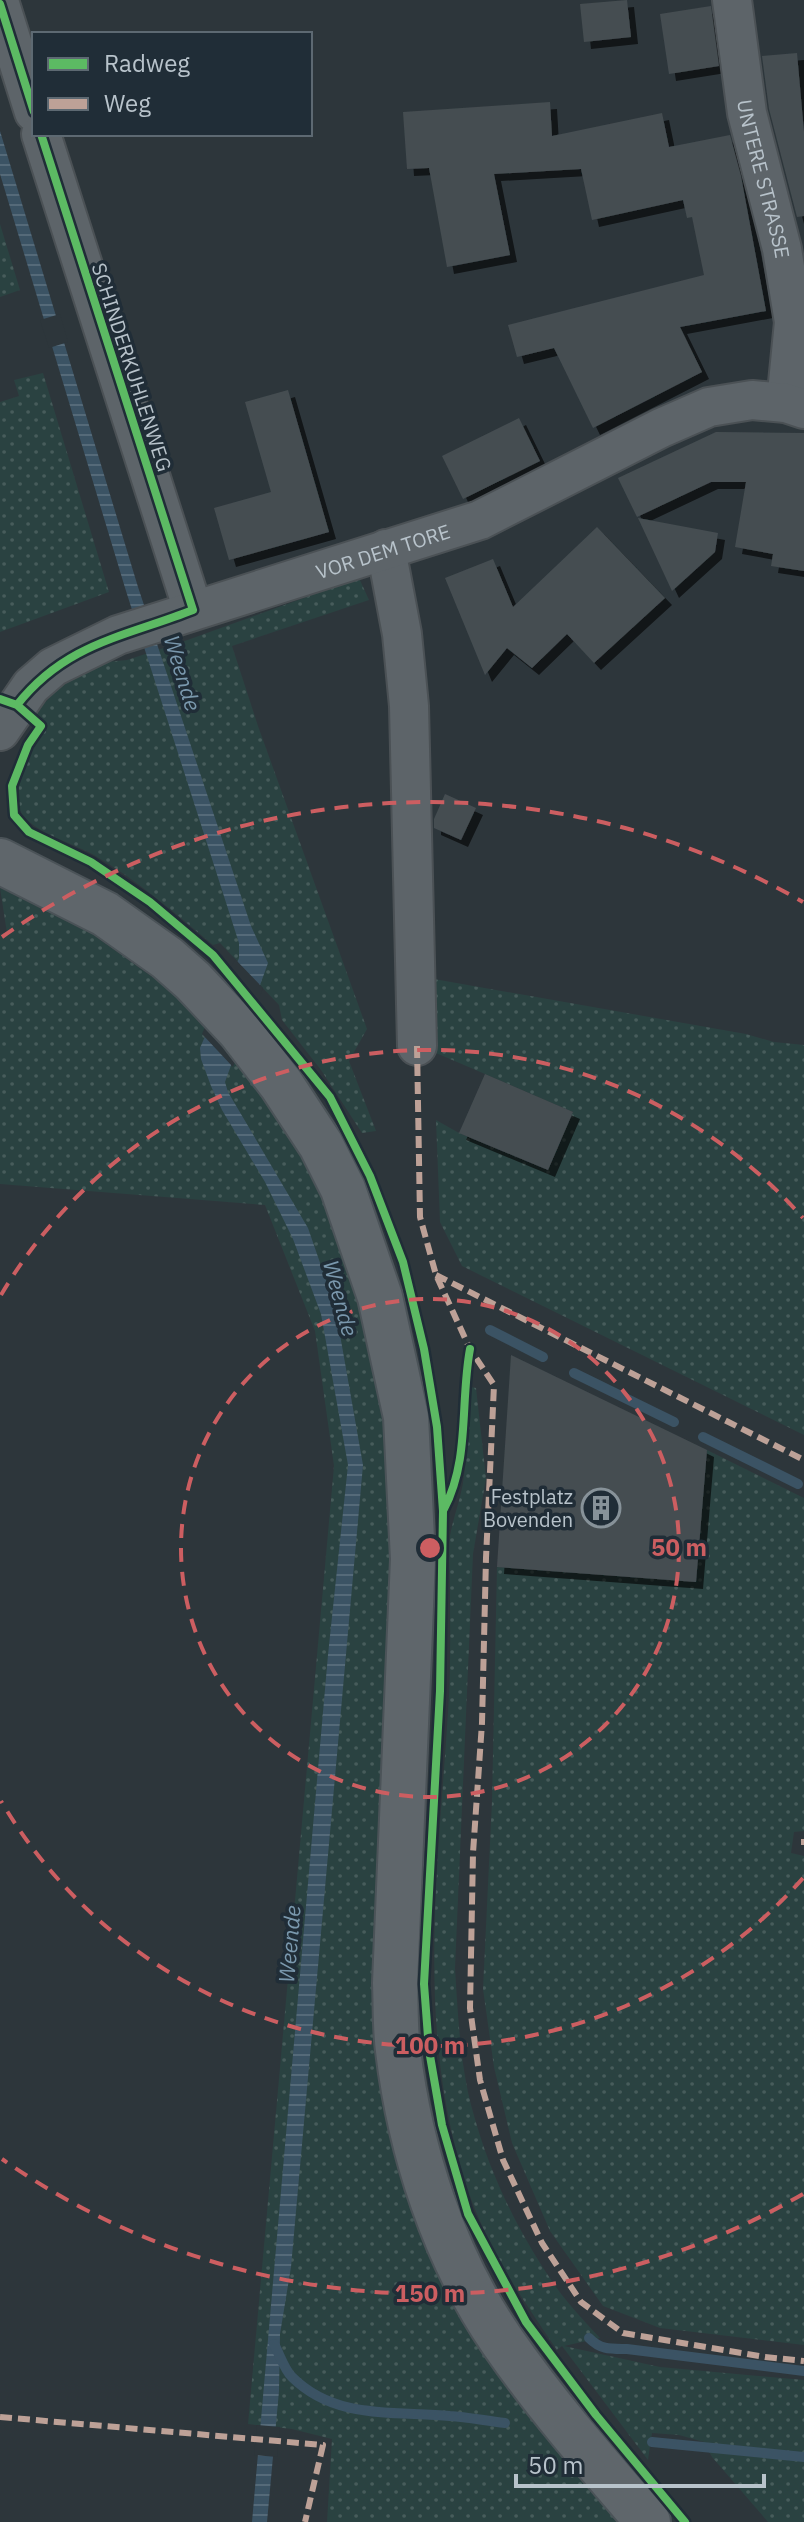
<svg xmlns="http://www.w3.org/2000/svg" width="804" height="2522" viewBox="0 0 804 2522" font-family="'IBM Plex Sans',sans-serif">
	<defs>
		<pattern id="grass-dots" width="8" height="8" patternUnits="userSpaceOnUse" patternTransform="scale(2)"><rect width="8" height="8" fill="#2a4241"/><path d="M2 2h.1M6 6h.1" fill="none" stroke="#475c5b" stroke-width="1.8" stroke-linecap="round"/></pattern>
		<pattern id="water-rules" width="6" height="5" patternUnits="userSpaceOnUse" patternTransform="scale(2)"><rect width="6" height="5" fill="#3b5364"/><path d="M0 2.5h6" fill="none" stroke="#556a79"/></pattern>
		<filter id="shadow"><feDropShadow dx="7" dy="7" stdDeviation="0" flood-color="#0009"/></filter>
	</defs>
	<rect width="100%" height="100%" fill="#2d363b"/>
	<!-- grass -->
	<path fill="url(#grass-dots)" d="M0,224l20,66 -20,7z
		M43,373l66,219 -109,40v-230l19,-6 -5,-16z
		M359,578l10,22 -137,46 26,80 109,303 -18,32 27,70 -14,2 -41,-63 -39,-50 -3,-15 -59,-62 -7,2c-38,-32 -76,-65 -119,-90 -20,-12 -70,-24 -76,-50 -4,-22 18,-63 29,-81l-12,-11 23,-24 23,-16 25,-11 21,-2 55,-18z
		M0,888l92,46 77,55 38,35 60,75 56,92 35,94 22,103 7,86 29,743 24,63 51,85 127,157h-291l5,-83 -40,-10 -44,-5 86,-958 -19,-135 -50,-126 -265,-21v-250l7,-1z
		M434,979l312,55 28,8 30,3v390l-342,-169 -22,-44 -4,-102 23,13 89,37 25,-58 -137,-59z
		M471,1387l5,1 10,90 -13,76 -18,414c3,47 5,98 18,144 17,63 46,122 83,175 13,18 29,35 44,51l-36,8 96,21 144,13v142h-36l-56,-65 -8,-15 -25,-7 -27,-2 -4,27 -86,-114 -5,4c-35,-51 -71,-104 -90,-163 -52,-157 -29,-315 -19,-475 3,-40 2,-81 2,-121 0,-18 -2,-37 0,-55 3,-18 10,-35 13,-53 5,-32 7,-64 8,-96z
		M707,1450l97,48v333l-10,1 -3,21 13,3v489l-144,-17 -57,-22 -53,-75 -38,-88 -18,-76 -11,-78 9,-188 5,-234 199,15z"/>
	<!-- water -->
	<path fill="url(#water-rules)" d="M0,131l138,456 113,339 17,37 -43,119 3,10 80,136 19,55 12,46 24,136 -72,802 -11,67 -1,57 -12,131h-15l76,-867 20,-190 -27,-151 -28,-75 -28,-57 -43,-72 -11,-24 -10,-27 -1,-11 39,-90v-15l-113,-352 -126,-417z"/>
	<!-- pier -->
	<path fill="#2d363b" d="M60,314l8,28 -19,6 -9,-28z
		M235,959l28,29 -30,79 -31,-33z
		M257,2425l23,2 -3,30 -23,-2z"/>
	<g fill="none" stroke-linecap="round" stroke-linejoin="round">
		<!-- stream -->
		<path stroke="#3b5364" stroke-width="10" d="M490,1330l53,27
			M574,1373l100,49
			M703,1437l95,47
			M589,2338c12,12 21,11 38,11l177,22
			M274,2344c6,11 10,25 18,33 43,43 102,34 158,39 18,1 36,5 55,7
			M652,2442l152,15"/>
	</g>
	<!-- building -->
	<path fill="#454d51" filter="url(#shadow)" d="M627,0l4,37 -47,5 -4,-38z
		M711,6l8,60 -50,8 -9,-60z
		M797,53l7,79v84l-7,1 -28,-108 -7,-53z
		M550,102l2,34 110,-23 7,34 61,-12 11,41 25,135 -86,16 22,45 -109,56 -39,-80 -37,9 -9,-32 196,-50 -12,-58 -5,1 -4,-18 -91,20 -11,-51 -87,5 16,81 -63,12 -18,-99 -22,1 -4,-57z
		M288,390l41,142 -100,28 -15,-52 57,-16 -26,-90z
		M519,418l21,43 -77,38 -21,-43z
		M716,432l88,1v138l-33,-5 2,-12 -38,-7 11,-65h-35l-74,35 -19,-39z
		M638,518l80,15 -3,19 -43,39z
		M597,527l68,71 -71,65 -27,-29 -35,34 -25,-20 -22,27 -40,-97 48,-19 20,48z
		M445,794l31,14 -15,32 -27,-12v-9z
		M485,1074l88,38 -25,58 -89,-37z
		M511,1355l196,95 -11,132 -199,-15z"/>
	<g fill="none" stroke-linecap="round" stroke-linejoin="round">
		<!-- minor casing -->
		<g stroke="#4b5155" stroke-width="42">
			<g id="minor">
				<path id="s1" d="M732,0l15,113 35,136 12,73 -8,81"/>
				<path d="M0,4l34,108"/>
				<path d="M41,134l152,476"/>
				<path d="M386,549l16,85 7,72 8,340"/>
				<path id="s2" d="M0,731l31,-45 22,-19 65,-32 362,-115 181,-92 48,-21 43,-7 34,3 18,6"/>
			</g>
		</g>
		<!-- major casing -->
		<g stroke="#4b5358" stroke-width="48">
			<path id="major" d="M0,861l105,53 62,44 26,23 47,50 41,53 40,61 22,44 37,108 26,120 7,142 -18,424c1,22 0,45 3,67 12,101 46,207 104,291 44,64 95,122 146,181"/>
		</g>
		<!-- minor -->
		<use href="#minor" stroke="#5d6469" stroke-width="38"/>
		<!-- major -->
		<use href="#major" stroke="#5f666b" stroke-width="44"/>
		<!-- quiet -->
		<path stroke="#bda197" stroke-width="6" stroke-dasharray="12 6" stroke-linecap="butt" d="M417,1046l3,171 16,58 34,74 24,36 -8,173 -4,165 -9,130 -3,155 10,72 23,80 39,83 39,59 42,31 142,24 39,4
			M436,1275l368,185
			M801,1842h3
			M0,2417l323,28 -18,77"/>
		<!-- cycleway casing -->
		<g stroke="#202d37" stroke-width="13">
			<path id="cycleway" d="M0,4l34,108
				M0,699l17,6 24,21 -13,19 -16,41 2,29 15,17 62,30 59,40 63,53 117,142 40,79 33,86 21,87 13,78 6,84 -3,180 -16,293 5,66 13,75 26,89 58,108 70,93 89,107
				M17,705c49,-62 107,-68 176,-95l-152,-476
				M444,1509c26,-49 16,-107 26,-160"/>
		</g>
		<!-- cycleway -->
		<use href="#cycleway" stroke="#5cba63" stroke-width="8"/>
	</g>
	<!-- distance rings -->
	<g fill="none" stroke="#cc5e61" stroke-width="4" stroke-dasharray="14 10">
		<circle cx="430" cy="1548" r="249"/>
		<path d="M803 1878A498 498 0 0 1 1 1801M1 1295A498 498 0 0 1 803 1218"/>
		<path d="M803 2194A746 746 0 0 1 2 2159M2 937A746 746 0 0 1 803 902"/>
	</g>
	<!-- icons -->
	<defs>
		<g id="building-ring" transform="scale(2)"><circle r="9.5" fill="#202d37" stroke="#879299" stroke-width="1.5"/><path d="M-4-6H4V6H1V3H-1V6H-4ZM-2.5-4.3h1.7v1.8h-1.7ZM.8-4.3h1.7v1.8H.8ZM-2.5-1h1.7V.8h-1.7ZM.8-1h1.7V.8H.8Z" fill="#879299"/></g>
	</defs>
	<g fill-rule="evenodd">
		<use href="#building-ring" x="601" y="1508"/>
	</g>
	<g text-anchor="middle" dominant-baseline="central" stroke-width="7" stroke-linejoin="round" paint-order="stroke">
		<!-- street labels -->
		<g font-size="20" fill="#b8c3cb" stroke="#202d37">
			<text stroke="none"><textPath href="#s1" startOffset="182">UNTERE STRASSE</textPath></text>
			<text transform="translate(132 367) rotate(72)">SCHINDERKUHLENWEG</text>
			<text stroke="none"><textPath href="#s2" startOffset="434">VOR DEM TORE</textPath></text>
		</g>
		<!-- poi labels -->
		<g font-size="20" fill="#b8c3cb" stroke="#202d37" text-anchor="end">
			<text x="573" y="1496">Festplatz<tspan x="573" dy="23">Bovenden</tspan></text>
		</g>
		<!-- water labels -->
		<g font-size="22" font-style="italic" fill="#7a98ad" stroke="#202d37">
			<text transform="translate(183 673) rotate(73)">Weende</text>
			<text transform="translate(341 1298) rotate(75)">Weende</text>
			<text transform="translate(289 1944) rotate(-85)">Weende</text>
		</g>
	</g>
	<circle cx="430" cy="1548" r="12" fill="#cc5e61" stroke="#202d37" stroke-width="4"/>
	<g font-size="24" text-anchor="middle" font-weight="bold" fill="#cc5e61" stroke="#202d37" stroke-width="7" stroke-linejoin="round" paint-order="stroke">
		<text x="679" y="1556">50 m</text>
		<text x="430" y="2054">100 m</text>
		<text x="430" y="2302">150 m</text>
	</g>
	<!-- legend -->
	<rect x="32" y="32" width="280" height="104" fill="#202d37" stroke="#5d6972" stroke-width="2"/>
	<rect x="48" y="58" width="40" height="12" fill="#5cba63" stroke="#5d6972" stroke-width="2"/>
	<text x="104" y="72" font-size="24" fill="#b8c3cb">Radweg</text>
	<rect x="48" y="98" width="40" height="12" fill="#bda197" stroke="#5d6972" stroke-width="2"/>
	<text x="104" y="112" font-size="24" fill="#b8c3cb">Weg</text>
	<!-- scale -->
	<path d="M516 2474v12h248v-12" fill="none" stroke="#b8c3cb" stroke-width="4"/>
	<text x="528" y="2474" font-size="24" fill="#b8c3cb" stroke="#202d37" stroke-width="6" paint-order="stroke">50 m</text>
</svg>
